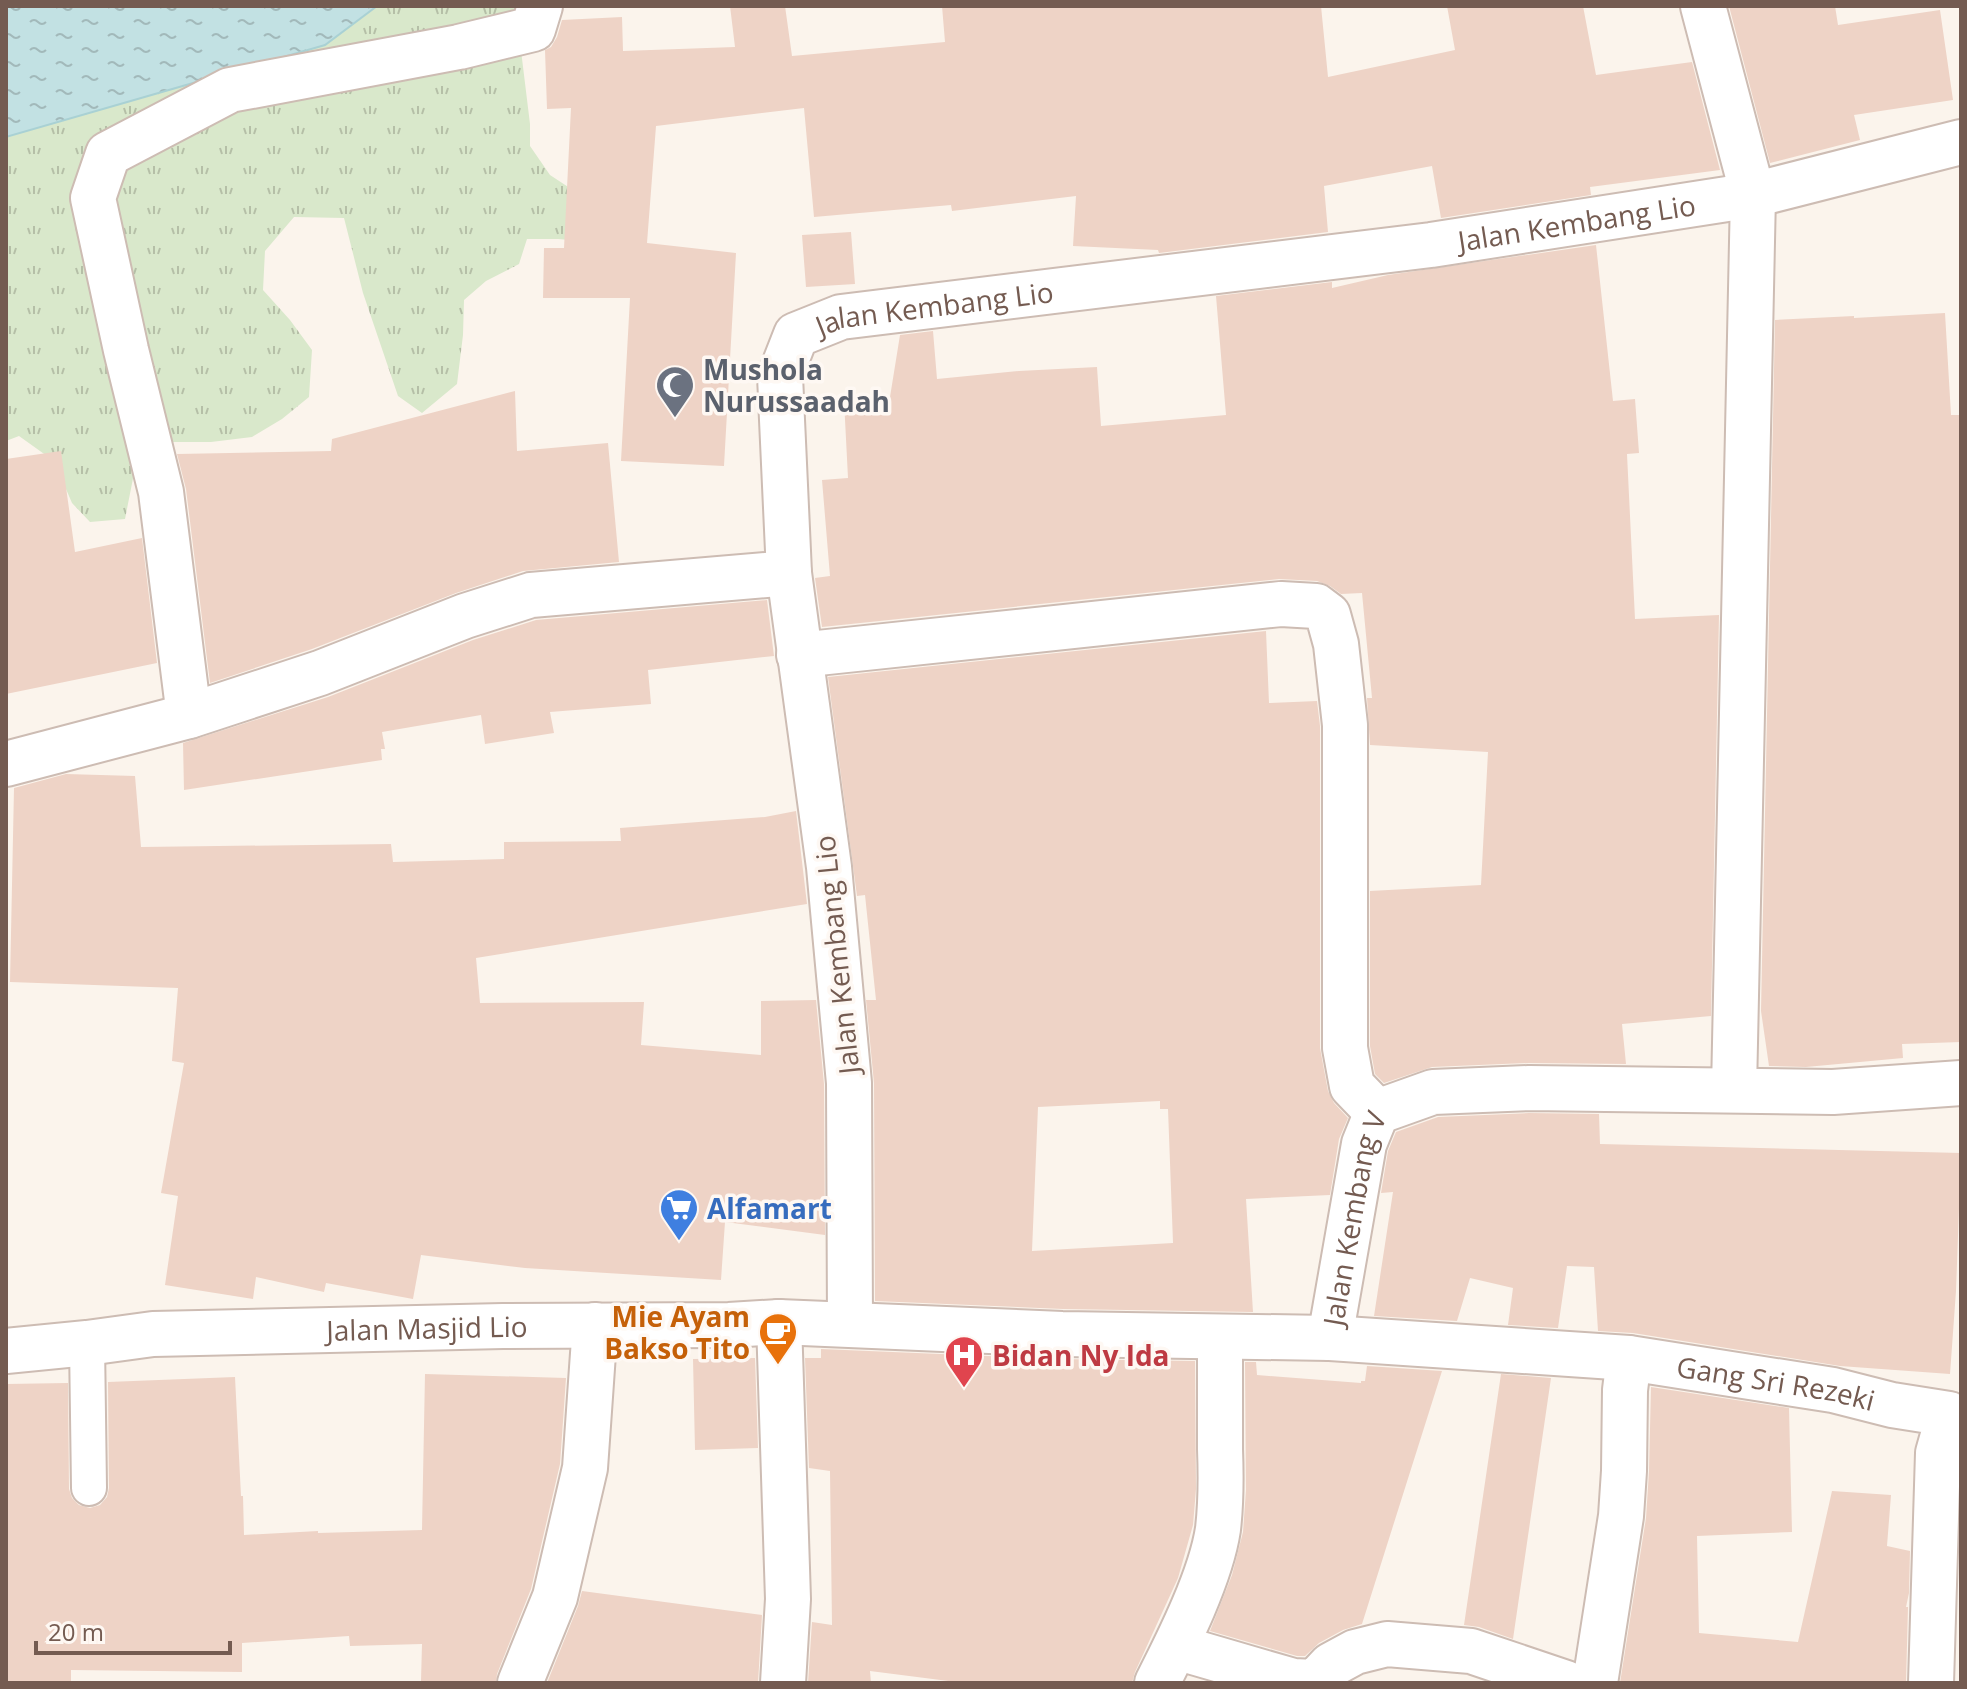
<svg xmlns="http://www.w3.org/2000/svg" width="1967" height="1689" viewBox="0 0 1967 1689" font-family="'Open Sans',sans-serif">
	<defs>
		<pattern id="grass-tufts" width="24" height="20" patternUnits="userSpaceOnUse" patternTransform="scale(2)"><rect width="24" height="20" fill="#d9e8cb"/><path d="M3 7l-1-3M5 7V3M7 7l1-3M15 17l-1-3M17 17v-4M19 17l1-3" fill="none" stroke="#b5bfa7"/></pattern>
		<pattern id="water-ripples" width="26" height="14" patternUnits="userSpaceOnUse" patternTransform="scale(2)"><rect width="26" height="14" fill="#c2e1e3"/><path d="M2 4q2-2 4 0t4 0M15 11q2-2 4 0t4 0" fill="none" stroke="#a2b9ba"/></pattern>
	</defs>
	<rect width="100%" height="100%" fill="#fbf4ec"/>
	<!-- grass -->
	<path fill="url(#grass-tufts)" d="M377,6h145l-3,28 11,90v22l20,29 41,27 2,40 -35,-3h-31l-8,25 -33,17 -22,19 -1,35 -6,49 -35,29 -24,-17 -35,-103 -19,-75 -50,-1 -29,34 -2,39 27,30 22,30 -3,47 -27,22 -30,18 -41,5h-52l-20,6 -14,71 -35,3 -18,-19 -18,-42 -35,-25 -13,5v-304l319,-92z"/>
	<!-- water -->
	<path fill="url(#water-ripples)" stroke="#a9d1d4" stroke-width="2" d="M6,6h371l-52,39 -319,92z"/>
	<!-- building -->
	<path fill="#eed3c6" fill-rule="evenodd" d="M730,6h55l7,50 153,-14 -3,-36h379l7,71 127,-27 -8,-44h136l13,69 96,-13 28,108 -130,17 1,8 -150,23 -9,-52 -108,20 4,46 -169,21 -1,-3 -85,-4 3,-50 -124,15 -1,-6 -137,12 -10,-109 -148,18 -9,117 89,10 -12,213 -103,-5 9,-163h-87l1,-50h20l7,-140 -24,1 -2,-59 6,-3 6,-10 5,-17 60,-3 1,34 112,-4z
		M1729,6h106l3,19 102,-15 13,90 -99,15 6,25 -90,23z
		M851,232l4,52 -49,3 -4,-52z
		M1596,245l17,156 22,-2 4,54 -12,1 8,165 84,-4 -8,401 -89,8 4,40 -97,-1 -97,4 -48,16 -9,-9 -5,-28v-155l111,-6 7,-133 -118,-7 -3,-47h5l-10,-105 -21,1 -11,-8 -13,-5 -38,-2 -457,48 -7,-49 15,-2 -8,-96 26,-2 -4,-78 46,-3 10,-62 33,-4 4,48 82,-8 78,-4 4,59 125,-11 -10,-119 116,-14v6l56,-13z
		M1945,313l6,102h10v627l-59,2 1,14 -97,9 -37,-1 -8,-55 14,-691 79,-4v2z
		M515,391l2,60 91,-8 11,119 -96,9 -67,22 -144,56 -102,34 -24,-194 -9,-35 154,-3 1,-12z
		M61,451l14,101 67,-14 15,125 -151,31v-235z
		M767,600l7,56 -126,14 3,34 -101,8 4,21 -69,11 -4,-29 -99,17 3,17h-4l1,11 -198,30 -1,-47 145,-46 145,-57 63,-20z
		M1266,631l3,72 48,-2 3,25v322l8,43 6,12 14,15 -9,21 -9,56 -84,4 7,113 -190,-3 -188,-8 -1,-218 -8,-83h10l-11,-105 -8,1 -29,-219zM1160,1101v8h8l5,134 -141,8 6,-144z
		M66,774l69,2 6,71 250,-3 2,18 111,-3v-17l117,-1 -1,-13 145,-11 31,-6 11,93 -331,54 4,45 164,-1 -3,43 120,10v-54l55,-1 8,84 1,151 -100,-13 -4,58 -196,-12 -104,-13 -8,44 -87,-16 -2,9 -68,-15 -3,22 -88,-14 13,-89 -17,-3 23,-130 -12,-2 6,-73 -168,-6 4,-194z
		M1529,1113l70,1 1,30 361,9 -5,138 -6,83 -110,-8 -207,-33 -35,-2 -4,-64 -27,-1 -9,62 -50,-3 5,-37 -43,-10 -13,43 -83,-5 19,-124 -12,1 7,-42 8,-19 42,-15z
		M821,1349l240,10 134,2 1,128 -3,36 -15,53 -43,94 -3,11h-168l-94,-12 1,12h-63l4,-61 20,3 -2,-154 -21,-3 -4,-110h16z
		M755,1358l3,90 -63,2 -2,-91z
		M1245,1362h11l1,13 104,8v-2h4l2,-15 75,5 -80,253 -19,6 -24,13 -14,13h-8l-87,-25 22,-56 11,-43 3,-42z
		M425,1374l141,4 -6,86 -29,125 -34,85 -1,9 -75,-2 1,-37 -72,2 -1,-10 -107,7v29l-171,-2v13h-65v-299l62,-1 1,106 3,9 7,7 11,3 10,-3 7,-8 2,-9 -1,-106 127,-5 6,119h2l1,39 74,-4v2l104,-3z
		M1501,1374l50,4 -38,261 -34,-12 -15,-2z
		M1651,1387l138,21 3,124 -95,4 2,97 99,9 34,-151 59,4 -4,51 23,5 -1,42 -3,14h2l-2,76h-286l26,-165 3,-47z
		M582,1591l180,24 -4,68h-211l31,-77z"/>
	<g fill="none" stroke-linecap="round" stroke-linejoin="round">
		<!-- service casing -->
		<g stroke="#cdbcb3" stroke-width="38">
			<path id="service" d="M87,1343l2,145"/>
		</g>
		<!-- minor casing -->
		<g stroke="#cdbcb3" stroke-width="48">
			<g id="minor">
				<path d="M1703,6l50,189 -19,895"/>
				<path d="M799,655l482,-51 35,2 12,9 8,29 9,81v323l7,38 25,26"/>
				<path d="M189,716l-28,-224 -35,-142 -33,-152 15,-44 122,-64 229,-43 74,-18 7,-23"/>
				<path d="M6,764l183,-48 131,-43 145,-57 66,-21 258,-22"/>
				<path d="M779,1322l9,277 -5,84"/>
				<path id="s1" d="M850,1324l-1,-241 -20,-216 -40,-294 -9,-197 16,-41 45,-18 590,-72 322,-50 208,-53"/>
				<path id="s2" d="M1330,1338l34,-194 13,-32 56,-20 96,-4 304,4 128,-9"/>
				<path id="s3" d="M6,1351l81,-8 66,-9 350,-8 226,-1 50,-3 283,12 268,4 299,20 204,32 59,15 57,9 -11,39 -7,230"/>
				<path d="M1176,1647l117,34 22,1 16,-17 24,-13 32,-8 84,7 95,32"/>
				<path d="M520,1683l35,-86 30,-129 10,-143"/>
				<path d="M1157,1683c22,-43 54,-107 61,-154 3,-26 3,-54 2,-80 0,-37 0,-74 0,-111"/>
				<path d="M1595,1683l26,-167 3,-45 1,-81 4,-32"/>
			</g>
		</g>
		<!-- service -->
		<use href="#service" stroke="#fff" stroke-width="34"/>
		<!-- minor -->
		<use href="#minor" stroke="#fff" stroke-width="44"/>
	</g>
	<!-- icons -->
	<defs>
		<g id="mosque-pin" transform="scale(2)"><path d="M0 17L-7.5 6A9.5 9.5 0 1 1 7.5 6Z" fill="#6b7280" stroke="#fef8f3"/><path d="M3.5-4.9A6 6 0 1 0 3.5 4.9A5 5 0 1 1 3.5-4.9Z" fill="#fff"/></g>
		<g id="supermarket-pin" transform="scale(2)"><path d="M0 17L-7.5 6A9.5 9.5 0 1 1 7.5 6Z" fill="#3f7fe0" stroke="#fef8f3"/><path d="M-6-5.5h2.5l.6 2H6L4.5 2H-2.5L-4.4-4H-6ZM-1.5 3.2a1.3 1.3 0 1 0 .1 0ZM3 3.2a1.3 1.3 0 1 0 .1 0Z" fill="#fff"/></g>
		<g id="cafe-pin" transform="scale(2)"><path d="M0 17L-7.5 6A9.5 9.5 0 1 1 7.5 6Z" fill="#e8710a" stroke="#fef8f3"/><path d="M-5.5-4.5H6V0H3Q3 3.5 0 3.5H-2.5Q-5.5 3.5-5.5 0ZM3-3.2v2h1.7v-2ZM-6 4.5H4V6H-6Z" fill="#fff"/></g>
		<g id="hospital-pin" transform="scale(2)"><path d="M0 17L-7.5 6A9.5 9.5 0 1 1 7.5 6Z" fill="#e0444e" stroke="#fef8f3"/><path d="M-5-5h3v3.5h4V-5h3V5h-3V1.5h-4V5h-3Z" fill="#fff"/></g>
	</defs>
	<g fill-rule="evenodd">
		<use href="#mosque-pin" x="675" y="385"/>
		<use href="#supermarket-pin" x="679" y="1208"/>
		<use href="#cafe-pin" x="778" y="1332"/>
		<use href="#hospital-pin" x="964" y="1355"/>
	</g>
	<g text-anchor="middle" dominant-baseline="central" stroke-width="7" stroke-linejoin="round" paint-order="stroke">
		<!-- street labels -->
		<g font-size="28" fill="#745b51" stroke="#fef8f3">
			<text stroke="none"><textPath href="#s1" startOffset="1786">Jalan Kembang Lio</textPath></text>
			<text stroke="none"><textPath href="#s1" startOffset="1138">Jalan Kembang Lio</textPath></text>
			<text transform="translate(836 955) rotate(-96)">Jalan Kembang Lio</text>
			<text stroke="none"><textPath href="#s2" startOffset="122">Jalan Kembang V</textPath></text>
			<text stroke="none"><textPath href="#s3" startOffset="422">Jalan Masjid Lio</textPath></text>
			<text stroke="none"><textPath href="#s3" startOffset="1774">Gang Sri Rezeki</textPath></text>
		</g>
		<!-- worship labels -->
		<g font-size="28" font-weight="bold" fill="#5b616d" stroke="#fef8f3" text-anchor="start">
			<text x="703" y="369">Mushola<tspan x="703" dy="32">Nurussaadah</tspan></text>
		</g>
		<!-- shop labels -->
		<g font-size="28" font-weight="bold" fill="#366cbe" stroke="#fef8f3" text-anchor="start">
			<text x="707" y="1208">Alfamart</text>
		</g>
		<!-- food labels -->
		<g font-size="28" font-weight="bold" fill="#c56008" stroke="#fef8f3" text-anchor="end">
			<text x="750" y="1316">Mie Ayam<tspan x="750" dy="32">Bakso Tito</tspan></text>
		</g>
		<!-- health labels -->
		<g font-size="28" font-weight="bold" fill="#be3a42" stroke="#fef8f3" text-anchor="start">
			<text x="992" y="1355">Bidan Ny Ida</text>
		</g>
	</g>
	<!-- border -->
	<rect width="1967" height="1689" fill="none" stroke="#745b51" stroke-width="16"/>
	<!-- scale -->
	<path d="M36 1641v12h194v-12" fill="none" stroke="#745b51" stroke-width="4"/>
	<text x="48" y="1641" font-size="24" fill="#745b51" stroke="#fef8f3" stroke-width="6" paint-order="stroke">20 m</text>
</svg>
